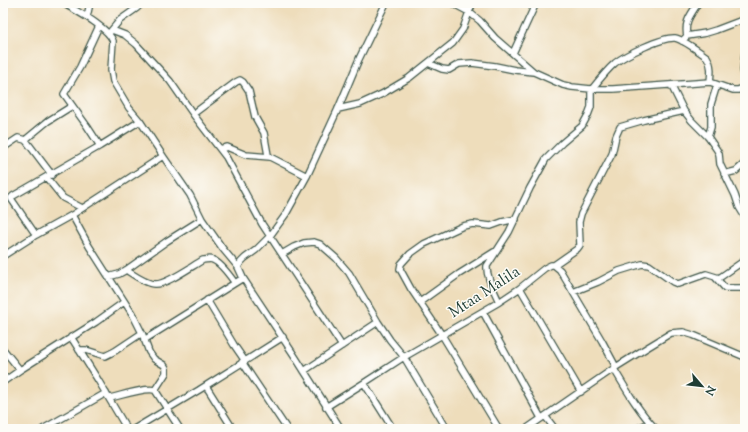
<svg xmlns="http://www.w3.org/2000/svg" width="748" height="432" viewBox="0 0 748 432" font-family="'Sorts Mill Goudy',serif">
	<rect width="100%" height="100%" fill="#fdfcf7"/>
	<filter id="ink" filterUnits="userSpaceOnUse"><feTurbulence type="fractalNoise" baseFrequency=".025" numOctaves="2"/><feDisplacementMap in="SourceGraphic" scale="8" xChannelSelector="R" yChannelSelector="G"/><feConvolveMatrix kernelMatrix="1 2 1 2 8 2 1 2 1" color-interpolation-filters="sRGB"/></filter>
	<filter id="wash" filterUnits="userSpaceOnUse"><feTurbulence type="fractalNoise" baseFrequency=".012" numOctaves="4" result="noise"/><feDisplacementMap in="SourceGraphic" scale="16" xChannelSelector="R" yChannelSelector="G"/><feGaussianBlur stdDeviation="0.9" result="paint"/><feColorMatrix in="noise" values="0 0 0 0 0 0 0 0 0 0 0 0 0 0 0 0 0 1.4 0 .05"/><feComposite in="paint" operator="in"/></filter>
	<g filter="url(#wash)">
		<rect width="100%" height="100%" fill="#edb"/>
	</g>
	<g filter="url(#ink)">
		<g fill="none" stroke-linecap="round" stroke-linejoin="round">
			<!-- minor casing -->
			<g stroke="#3e5548" stroke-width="8">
				<path id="minor" d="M63,3c13,8 45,24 50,38l-2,29 2,11 16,27 11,13 23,35 27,39 12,24 21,30 15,18
					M452,3l17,9 11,9 15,17 39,34 29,13 9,2 19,2h22l97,-7 23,8h5l7,-3
					M87,17l3,-14
					M99,26l-19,41 -16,27 23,32 13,20
					M112,30l13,5 11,9 34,37 23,33 33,43 36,67 80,122
					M110,32l10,-12 17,-12 5,-5
					M687,36c-3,-15 4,-21 11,-33
					M682,41l5,-5 19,-3 10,-3 29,-11
					M745,52l-2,18 2,9
					M513,53l23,-50
					M428,63l14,6 7,1 10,-6 13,-1 23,3 20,4 19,2
					M671,85l13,26 8,10 16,16 9,13 2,4 1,10 15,31 4,12 6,10
					M592,89c7,-9 14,-18 23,-26 10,-8 47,-26 60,-25 7,1 25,14 32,19 5,8 4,16 3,25
					M338,109l22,-5 22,-10 27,-16 44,-35 10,-14 6,-17 4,-9
					M193,114l43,-32 4,-2 3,2 6,9 6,26 9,16 4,22 2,2 37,19
					M708,137l3,-10v-23l6,-19
					M25,140l23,-19 24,-15
					M3,148l15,-10 7,2 2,2 25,33
					M220,149l7,-2 19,8 24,2
					M724,174l12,-3 9,-8
					M46,177l17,21 19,10
					M72,215l17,31 44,69 9,18 7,19 5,7 10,6 2,3v5l-11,17
					M36,235l-24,-35 -1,-2 2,-2 87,-50 40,-25
					M282,254l12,-7 10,-4 10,-1 6,2 16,14 13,15 29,49 12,18 14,17 43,72
					M3,256l33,-21 36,-20 91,-59
					M554,265l23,-16 3,-4 -1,-23 2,-8 31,-60 4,-18 4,-9 24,-7 40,-9
					M126,270c8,5 20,14 29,14 11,1 37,-18 48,-24 3,0 7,-2 10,0 8,3 17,16 22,23
					M108,277l11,-3 7,-4 41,-29 35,-22
					M715,277l10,11h16l4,1
					M520,288l61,104
					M573,292l25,-10 21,-11 23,-7 7,1 24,17 5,2 28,-10 13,4 3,-2 23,-16
					M207,300l27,45 11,16
					M420,302l39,-28 35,-22
					M499,302c-4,-10 -13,-25 -12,-36l22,-34 21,-44 16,-29 16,-16 20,-17 6,-11 3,-8v-18
					M483,312l58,106
					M71,337l27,43 29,49
					M144,340l99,-62
					M3,349l17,21
					M79,350h7l19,6 10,-5 27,-18
					M242,362l45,67
					M614,369c12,20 25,43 42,60
					M304,371l74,-49
					M3,382l17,-12 76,-48 28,-20
					M364,383l29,46
					M206,386l27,43
					M110,398c10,-2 35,-11 45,-8l25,39
					M326,407l38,-24 40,-26 95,-55 21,-14 25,-20 6,-3h3l6,5 42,71 14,26
					M545,416l10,13
					M43,429l63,-36
					M134,429l65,-39 84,-53
					M341,429l-47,-74 -51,-77 -5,-11 3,-5 4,-4 11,-8 14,-14 16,-22 21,-38 31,-67 21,-50 27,-56
					M499,429l-57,-94 -31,-46 -11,-20 1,-5 9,-10 14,-10 39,-18 10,-2 18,2 11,-4 14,-3
					M526,429l90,-62 32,-20 23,-14 12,-1 10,3 52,22
					M636,429l14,-6"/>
			</g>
			<!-- minor -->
			<use href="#minor" stroke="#fff" stroke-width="5.5"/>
		</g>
	</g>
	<g text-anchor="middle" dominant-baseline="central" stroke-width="3" stroke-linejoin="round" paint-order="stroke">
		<!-- street labels -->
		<g font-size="16" fill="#1f3d34" stroke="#fdfcf7">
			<text transform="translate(485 293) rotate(-33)">Mtaa Malila</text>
		</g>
	</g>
	<!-- margin -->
	<rect width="748" height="432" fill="none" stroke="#fdfcf7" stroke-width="16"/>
	<!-- north arrow -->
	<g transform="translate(702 386) rotate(118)" stroke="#fdfcf7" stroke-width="3" paint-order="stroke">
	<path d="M0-3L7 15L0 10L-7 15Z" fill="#1f3d34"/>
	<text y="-6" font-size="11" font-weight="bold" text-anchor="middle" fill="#1f3d34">N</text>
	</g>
</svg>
